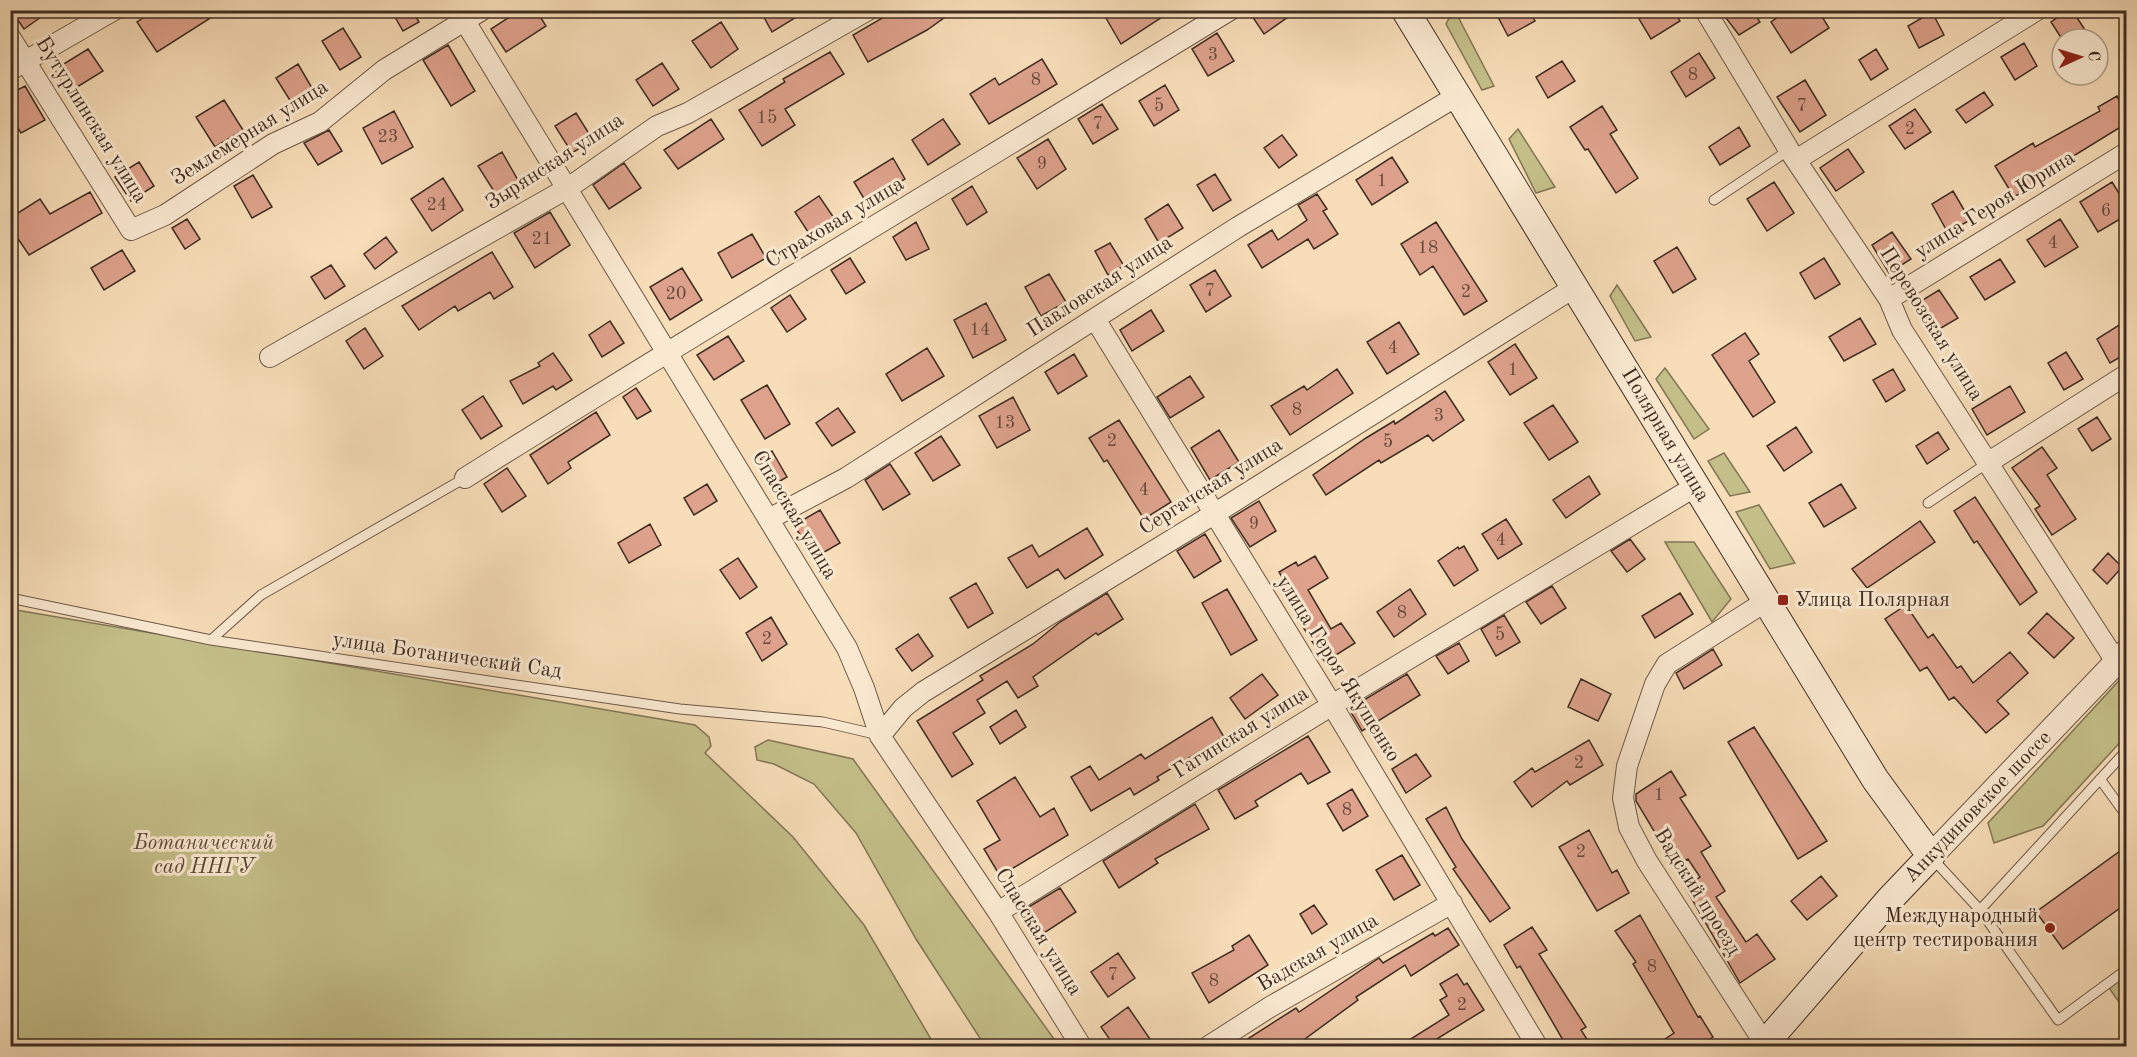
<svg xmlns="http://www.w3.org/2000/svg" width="2137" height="1057" viewBox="0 0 2137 1057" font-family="'Old Standard TT',serif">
	<rect width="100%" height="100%" fill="#f7ddb8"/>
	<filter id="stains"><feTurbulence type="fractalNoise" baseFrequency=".00333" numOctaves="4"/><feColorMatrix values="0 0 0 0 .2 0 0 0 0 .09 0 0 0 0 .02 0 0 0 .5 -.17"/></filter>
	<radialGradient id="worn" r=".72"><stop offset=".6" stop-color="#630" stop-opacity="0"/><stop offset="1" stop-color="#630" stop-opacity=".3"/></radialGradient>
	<!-- green -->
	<path fill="#c4bf89" stroke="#827656" stroke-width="1.5" d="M1453,11h2l39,75 -12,4 -36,-66z
		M1518,129l37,58 -19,6 -27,-54z
		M1617,285l34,52 -16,4 -25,-45z
		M1665,368l44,61 -15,10 -38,-60z
		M1724,453l26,39 -20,4 -22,-35z
		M1759,505l36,58 -25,6 -34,-57z
		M1665,542h29l37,57 -19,23z
		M10,609l685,116 14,12 2,9 -6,7 88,84 71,88 71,121h-924z
		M2126,673v63l-83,90 -49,17 -6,-20z
		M768,740l85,19 206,287h-74l-69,-107 -60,-106 -42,-49 -40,-20 -17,-4 -2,-13z
		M2126,972v40l-19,-27z"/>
	<!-- building -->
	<path fill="#dea28c" stroke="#3f2d23" stroke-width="1.5" d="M11,10h40l-27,19z
		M155,10h68l-66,42 -20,-30z
		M391,10h21l7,12 -16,9z
		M520,10h16l10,16 -40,26 -15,-23z
		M760,10h48l-36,22z
		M896,10h59l-28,20 -59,32 -15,-27z
		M1118,10h55l-52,34 -15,-26z
		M1248,10h50l-34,24z
		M1510,10h19l6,11 -27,15 -10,-19z
		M1652,10h21l7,11 -29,18 -12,-20z
		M1738,10h14l8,12 -21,13 -13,-17z
		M1788,10h30l11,18 -38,25 -20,-31z
		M2069,10h3l19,29h-29l-11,-17z
		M1932,12l12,23 -25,13 -11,-22z
		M721,22l17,27 -27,19 -19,-27z
		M343,28l18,29 -21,13 -18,-29z
		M1217,33l17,28 -26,15 -16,-27z
		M2024,43l13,23 -22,14 -14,-23z
		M448,45l27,46 -24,15 -28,-46z
		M88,49l15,22 -34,21 -15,-22z
		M1876,49l12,20 -17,11 -12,-20z
		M830,52l14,22 -59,35 10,16 -33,21 -23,-36 46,-28 -2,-3z
		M1699,53l16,25 -29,19 -15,-25z
		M1042,59l15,25 -68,40 -19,-30 25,-16 4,7z
		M1562,61l13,20 -27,17 -12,-21z
		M662,63l17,26 -26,17 -17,-26z
		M298,64l14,24 -21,14 -15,-24z
		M1805,80l21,35 -26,17 -23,-35z
		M1165,85l14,25 -25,16 -15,-25z
		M25,86l20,34 -24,13 -11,-18v-21z
		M1984,92l9,13 -27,18 -10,-13z
		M2117,96l10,17v10l-78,48 1,4 -36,22 -19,-31 38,-23 2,4 65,-36 -2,-4z
		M224,100l19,30 -28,17 -19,-30z
		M1102,104l16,25 -25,15 -15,-25z
		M1602,106l15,24 -7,4 28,44 -22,15 -28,-44 -3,1 -15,-23z
		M1915,109l16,23 -26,17 -16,-23z
		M394,111l19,36 -31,17 -19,-36z
		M576,113l17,27 -21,13 -17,-27z
		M711,119l13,20 -46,30 -14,-19z
		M943,119l17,25 -32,21 -16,-25z
		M1739,127l11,19 -30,19 -11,-18z
		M329,130l13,21 -24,14 -14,-22z
		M1282,135l15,20 -18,13 -15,-20z
		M1048,139l18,30 -29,20 -20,-31z
		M1848,149l16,23 -28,19 -16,-23z
		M502,152l17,30 -22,14 -19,-30z
		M1392,157l16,25 -36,23 -16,-25z
		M893,158l12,21 -39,23 -12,-20z
		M139,162l15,24 -23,15 -16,-24z
		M624,163l17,25 -32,21 -16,-24z
		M1215,174l16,26 -18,11 -16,-26z
		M253,175l19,32 -20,11 -18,-32z
		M443,178l20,32 -31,21 -21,-32z
		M1774,182l20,31 -27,18 -20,-32z
		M2112,182l15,24v9l-29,17 -18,-30z
		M972,186l15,26 -20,13 -15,-26z
		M1953,191l17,29 -22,13 -16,-29z
		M90,192l12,21 -73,42 -19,-28v-9l30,-19 10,15z
		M1317,194l10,15 -4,2 15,23 -24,15 -6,-10 -46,29 -14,-23 24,-15 6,10 29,-20 -9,-15z
		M819,196l15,22 -24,17 -15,-23z
		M1168,204l15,24 -24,15 -14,-24z
		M550,212l20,33 -35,23 -21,-35z
		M187,219l13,20 -15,10 -13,-21z
		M2060,219l18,28 -33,20 -18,-27z
		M916,222l13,27 -23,11 -13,-23z
		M1436,222l51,79 -23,14 -31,-49 -13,9 -19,-31z
		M1892,232l19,27 -22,14 -17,-28z
		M752,234l14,24 -34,20 -14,-25z
		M386,237l11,15 -22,17 -11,-15z
		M1110,243l14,23 -16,9 -13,-24z
		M1677,247l19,32 -23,14 -19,-32z
		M122,250l13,21 -31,19 -13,-22z
		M492,252l21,35 -19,12 -4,-7 -32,19 -3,-5 -36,24 -17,-24z
		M850,258l15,24 -19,12 -15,-24z
		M1824,258l16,26 -25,15 -15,-26z
		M2000,259l15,23 -30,18 -15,-23z
		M331,265l14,21 -20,13 -14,-22z
		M682,268l20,32 -32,20 -20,-33z
		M1215,270l16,26 -25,16 -16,-27z
		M1049,274l17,28 -25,14 -16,-29z
		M1939,290l19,28 -27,16 -18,-28z
		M790,295l16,24 -19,13 -16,-24z
		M986,303l20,37 -33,18 -19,-38z
		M1151,310l13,21 -32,20 -12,-21z
		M1860,318l16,26 -32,17 -15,-24z
		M2127,320v33l-17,10 -13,-24z
		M610,321l14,22 -22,14 -13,-22z
		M1399,322l20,32 -32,20 -20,-32z
		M365,328l18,28 -19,13 -18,-28z
		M1745,333l14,21 -10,7 26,41 -22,15 -41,-62z
		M728,336l16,25 -30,19 -17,-25z
		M1515,344l22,34 -27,17 -22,-33z
		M927,348l17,28 -42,25 -16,-27z
		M2066,352l17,27 -19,11 -16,-27z
		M553,353l19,27 -16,10 -3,-4 -30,18 -13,-23 30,-15 -2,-3z
		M1074,354l13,22 -29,18 -13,-22z
		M1337,369l16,24 -63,42 -19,-29 33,-20 3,4z
		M1893,369l12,21 -19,12 -13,-22z
		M1190,376l14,21 -34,21 -13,-21z
		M767,385l23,39 -25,15 -24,-39z
		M2010,386l15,26 -38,23 -15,-26z
		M636,388l15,23 -14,8 -14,-22z
		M1445,391l19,29 -31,21 -5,-6 -47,28 -2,-3 -53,35 -13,-20 53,-37 28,-17 1,3z
		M483,396l19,30 -21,13 -19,-29z
		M1013,397l17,33 -33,18 -18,-32z
		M1553,405l25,37 -29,18 -25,-37z
		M838,408l17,24 -23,14 -16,-23z
		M596,412l14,23 -42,27 3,6 -23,16 -18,-29z
		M2097,417l14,22 -19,12 -14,-22z
		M1119,420l52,82 -27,17 -37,-59 -3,2 -15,-24z
		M1796,427l16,25 -28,19 -17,-25z
		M1219,430l20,32 -29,18 -19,-32z
		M1938,432l11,17 -22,15 -11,-18z
		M941,436l19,29 -27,16 -18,-28z
		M2042,447l15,21 -10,7 29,44 -24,16 -17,-26 5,-3 -28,-38z
		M772,451l15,26 -12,7 -15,-26z
		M890,464l20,30 -27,16 -18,-30z
		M507,468l19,28 -24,16 -18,-28z
		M1589,476l11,18 -34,24 -13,-18z
		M707,484l10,17 -23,14 -10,-17z
		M1841,484l15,24 -32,19 -15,-24z
		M1975,497l62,95 -17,13 -43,-64 -3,2 -20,-32z
		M1259,501l17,30 -26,16 -19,-29z
		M820,510l20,33 -26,15 -20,-33z
		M1506,519l16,25 -24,15 -16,-25z
		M1920,521l15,21 -68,46 -15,-19z
		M650,524l11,21 -32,18 -11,-20z
		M1087,528l16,27 -38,24 -7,-10 -31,19 -19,-30 24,-13 7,12z
		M1205,534l16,27 -27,17 -17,-27z
		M1630,539l15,20 -18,13 -16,-21z
		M1464,546l14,24 -24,16 -16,-25 20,-14 1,2z
		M2108,553l14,14 -15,17 -14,-14z
		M1315,556l13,22 -20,12 23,39 10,-6 14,20 -30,19 -32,-51 7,-4 -21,-35 17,-10 2,4z
		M738,558l19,29 -17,12 -20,-29z
		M976,583l17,30 -25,15 -18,-30z
		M1552,586l14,22 -25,16 -15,-22z
		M1227,589l30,51 -26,15 -29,-52z
		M1410,589l16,25 -32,23 -17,-25z
		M1107,593l16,26 -25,16 -2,-2 -63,44 5,9 -20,12 -11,-17 -30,19 8,13 -32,20 20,31 -21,13 -35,-56 66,-41 -3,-4 53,-32 27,-22z
		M1680,593l13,21 -38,24 -13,-22z
		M1906,605l22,33 5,-4 24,34 4,-2 12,17 37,-31 18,21 -31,28 12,13 -23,19 -32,-36 -5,3 -22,-33 -7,4 -35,-52z
		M2047,613l27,25 -20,20 -26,-25z
		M1504,615l16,27 -24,14 -15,-27z
		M771,617l16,27 -25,17 -16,-28z
		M918,634l15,22 -21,15 -16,-22z
		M1459,643l10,18 -21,13 -12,-18z
		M1713,649l9,16 -38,24 -8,-16z
		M1262,674l16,21 -33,24 -15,-21z
		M1407,674l13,21 -58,36 -13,-22z
		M1581,679l30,15 -13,27 -30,-14z
		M1016,710l10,17 -26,17 -10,-17z
		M1212,717l12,20 -67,40 2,3 -25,15 -4,-7 -39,23 -20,-34 19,-11 9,14 42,-26 4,5z
		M1754,727l73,114 -29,18 -70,-117z
		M1308,736l22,36 -22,12 -7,-11 -46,28 3,5 -23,13 -17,-29z
		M1589,740l14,25 -33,20 -3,-4 -35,26 -18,-25 18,-14 3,4z
		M1416,754l15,22 -25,17 -14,-24z
		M1671,771l15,24 -6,3 31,48 -10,6 24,39 -9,6 30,45 11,-8 18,25 -35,24 -55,-96 15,-10 -12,-18 -13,7 -39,-65v-7z
		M1015,777l25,40 14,-9 14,27 -68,41 -16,-27 16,-9 -23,-39z
		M1352,789l16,27 -25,15 -16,-27z
		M1195,804l14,25 -54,30 3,4 -39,25 -16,-27z
		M1446,807l16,32 48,69 -20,14 -37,-53 3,-2 -30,-48z
		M1589,830l23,43 5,-3 12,23 -32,18 -38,-64z
		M2127,846v57l-64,46 -27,-37z
		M1402,855l18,30 -26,15 -18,-30z
		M1821,876l16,20 -30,24 -16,-19z
		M1060,888l16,24 -38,25 -16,-26z
		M1314,905l13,19 -15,10 -12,-20z
		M1640,915l58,102 2,-1 13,21 -15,10h-45l21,-14 -41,-69 3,-2 -21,-31z
		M1532,927l15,23 -8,4 47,73 -5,3 11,17h-25l-47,-81 -3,2 -13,-23z
		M1448,928l11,17 -48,31 -6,-11 -49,32 2,3 -64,47h-59l61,-39 3,4 80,-54 4,5 50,-30 2,3z
		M1249,935l19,30 -59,38 -17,-30 42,-23 -2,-4z
		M1118,953l17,25 -27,19 -17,-25z
		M1457,974l7,11 3,-2 17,27 -49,30 4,7h-41l51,-32 -9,-15 7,-4 -7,-12z
		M1128,1007l22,32 -10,8h-25l-14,-20z"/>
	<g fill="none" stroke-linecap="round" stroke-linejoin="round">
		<!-- service casing -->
		<g stroke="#6d5948" stroke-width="11">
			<path id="service" d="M1714,200l75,-50
				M1928,503l61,-41
				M10,598l201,42 469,69 143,13 56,13
				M211,640l50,-45 204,-117
				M2100,779l26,36
				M1932,858l48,52 78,110 68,-50
				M1980,910l146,-159"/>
		</g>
		<!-- minor casing -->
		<g stroke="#6d5948" stroke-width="22">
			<path id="minor" d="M458,10l389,638 17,40 16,48 118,176 83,134
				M1705,10l84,140 100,149 13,31 215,333
				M10,37l121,193 34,-15 108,-71 47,-22 64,-52 98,-60
				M10,70l104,-60
				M1796,160l241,-150
				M1889,299l237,-146
				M1095,319l237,386 205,341
				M270,357l298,-169 89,-62 31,-13 180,-103
				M1989,462l137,-87
				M465,478c253,-159 510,-312 765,-468
				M769,519l77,-41 392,-251 219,-131
				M880,736l23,-28 20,-16 291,-178 361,-227
				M998,912l344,-213 354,-213
				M1765,1044l-118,-183 -18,-34 -6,-29 4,-32 28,-82 12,-20 101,-64
				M1209,1046l61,-39 182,-104"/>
		</g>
		<!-- tertiary casing -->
		<g stroke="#6d5948" stroke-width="26">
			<path id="tertiary" d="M1931,856l195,-204"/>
		</g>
		<!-- secondary casing -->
		<g stroke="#3f2d23" stroke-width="29">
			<path id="secondary" d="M1405,10l470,769 56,77 -41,43 -127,147"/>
		</g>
		<!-- service -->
		<use href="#service" stroke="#fae9d1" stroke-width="9"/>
		<!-- minor -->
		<use href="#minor" stroke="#fae9d1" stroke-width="20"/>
		<!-- tertiary -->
		<use href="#tertiary" stroke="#fae9d1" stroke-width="24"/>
		<!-- secondary -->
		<use href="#secondary" stroke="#fae9d1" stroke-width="27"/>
	</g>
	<!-- markers -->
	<g fill="#8f2418" stroke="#fae9d1" stroke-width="2">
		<rect x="1777" y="594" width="12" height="12" rx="3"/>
		<circle cx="2050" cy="928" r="6"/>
	</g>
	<g text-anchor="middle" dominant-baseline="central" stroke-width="6" stroke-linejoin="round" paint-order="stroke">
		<!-- number labels -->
		<g font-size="18" fill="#674a3d">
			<text x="1213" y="55">3</text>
			<text x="1693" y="75">8</text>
			<text x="1036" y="80">8</text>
			<text x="1159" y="106">5</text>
			<text x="1802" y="106">7</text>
			<text x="767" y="118">15</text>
			<text x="1098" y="124">7</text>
			<text x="1910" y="129">2</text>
			<text x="388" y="137">23</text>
			<text x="1042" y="164">9</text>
			<text x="1382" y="181">1</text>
			<text x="437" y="205">24</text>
			<text x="2106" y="211">6</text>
			<text x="542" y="239">21</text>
			<text x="2053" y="243">4</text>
			<text x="1428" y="248">18</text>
			<text x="1210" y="291">7</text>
			<text x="1466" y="292">2</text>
			<text x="676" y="294">20</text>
			<text x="980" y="330">14</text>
			<text x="1393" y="348">4</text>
			<text x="1513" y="370">1</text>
			<text x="1297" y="410">8</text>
			<text x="1439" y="416">3</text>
			<text x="1005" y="423">13</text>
			<text x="1112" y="441">2</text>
			<text x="1388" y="442">5</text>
			<text x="1144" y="490">4</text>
			<text x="1254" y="524">9</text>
			<text x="1501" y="540">4</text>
			<text x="1402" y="613">8</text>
			<text x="1500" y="635">5</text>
			<text x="767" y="639">2</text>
			<text x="1579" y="763">2</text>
			<text x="1659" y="795">1</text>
			<text x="1347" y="810">8</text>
			<text x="1581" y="852">2</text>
			<text x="1652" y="967">8</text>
			<text x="1113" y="975">7</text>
			<text x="1214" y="981">8</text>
			<text x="1462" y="1005">2</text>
		</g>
		<!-- street labels -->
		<g font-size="21" fill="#3f2d23" stroke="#fae9d1">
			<text transform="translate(91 120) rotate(58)">Бутурлинская улица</text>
			<text transform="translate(250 133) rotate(-32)">Землемерная улица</text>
			<text transform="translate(555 162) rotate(-33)">Зырянская улица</text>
			<text transform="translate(1995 205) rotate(-32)">улица Героя Юрина</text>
			<text transform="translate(835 223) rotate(-31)">Страховая улица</text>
			<text transform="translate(1100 287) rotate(-33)">Павловская улица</text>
			<text transform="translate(1931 324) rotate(58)">Перевозская улица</text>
			<text transform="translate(1665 435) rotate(59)">Полярная улица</text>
			<text transform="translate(1211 487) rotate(-32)">Сергачская улица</text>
			<text transform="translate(794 515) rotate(59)">Спасская улица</text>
			<text transform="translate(447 656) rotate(8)">улица Ботанический Сад</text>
			<text transform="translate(1338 669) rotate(58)">улица Героя Якушенко</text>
			<text transform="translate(1241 733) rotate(-32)">Гагинская улица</text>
			<text transform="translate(1978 807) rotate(-46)">Анкудиновское шоссе</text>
			<text transform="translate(1697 892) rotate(58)">Вадский проезд</text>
			<text transform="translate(1038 932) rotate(58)">Спасская улица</text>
			<text transform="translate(1318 953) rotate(-30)">Вадская улица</text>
		</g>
		<!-- poi labels -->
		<g font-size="21" fill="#3f2d23" stroke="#fae9d1" text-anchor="start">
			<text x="1795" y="600">Улица Полярная</text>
			<text x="2038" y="916" text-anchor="end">Международный<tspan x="2038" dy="24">центр тестирования</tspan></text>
		</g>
		<!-- park labels -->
		<g font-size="21" font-style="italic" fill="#5a4a37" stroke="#fae9d1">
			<text x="204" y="843">Ботанический<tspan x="204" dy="24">сад ННГУ</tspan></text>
		</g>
	</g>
	<!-- margin -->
	<rect width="2137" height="1057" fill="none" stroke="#f7ddb8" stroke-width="36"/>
	<rect x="12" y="12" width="2113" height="1033" fill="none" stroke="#3f2d23" stroke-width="3"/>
	<rect x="18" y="18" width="2101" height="1021" fill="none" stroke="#3f2d23" stroke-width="1.5"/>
	<!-- north arrow -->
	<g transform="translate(2080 57) rotate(86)"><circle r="28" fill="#fae9d1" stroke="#af9e8b" stroke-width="1.5"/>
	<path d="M0-4.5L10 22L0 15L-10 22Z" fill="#8f2418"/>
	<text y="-9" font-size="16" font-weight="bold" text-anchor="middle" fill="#3f2d23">С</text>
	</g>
	<rect width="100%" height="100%" filter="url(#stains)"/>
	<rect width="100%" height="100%" fill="url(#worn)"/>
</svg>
